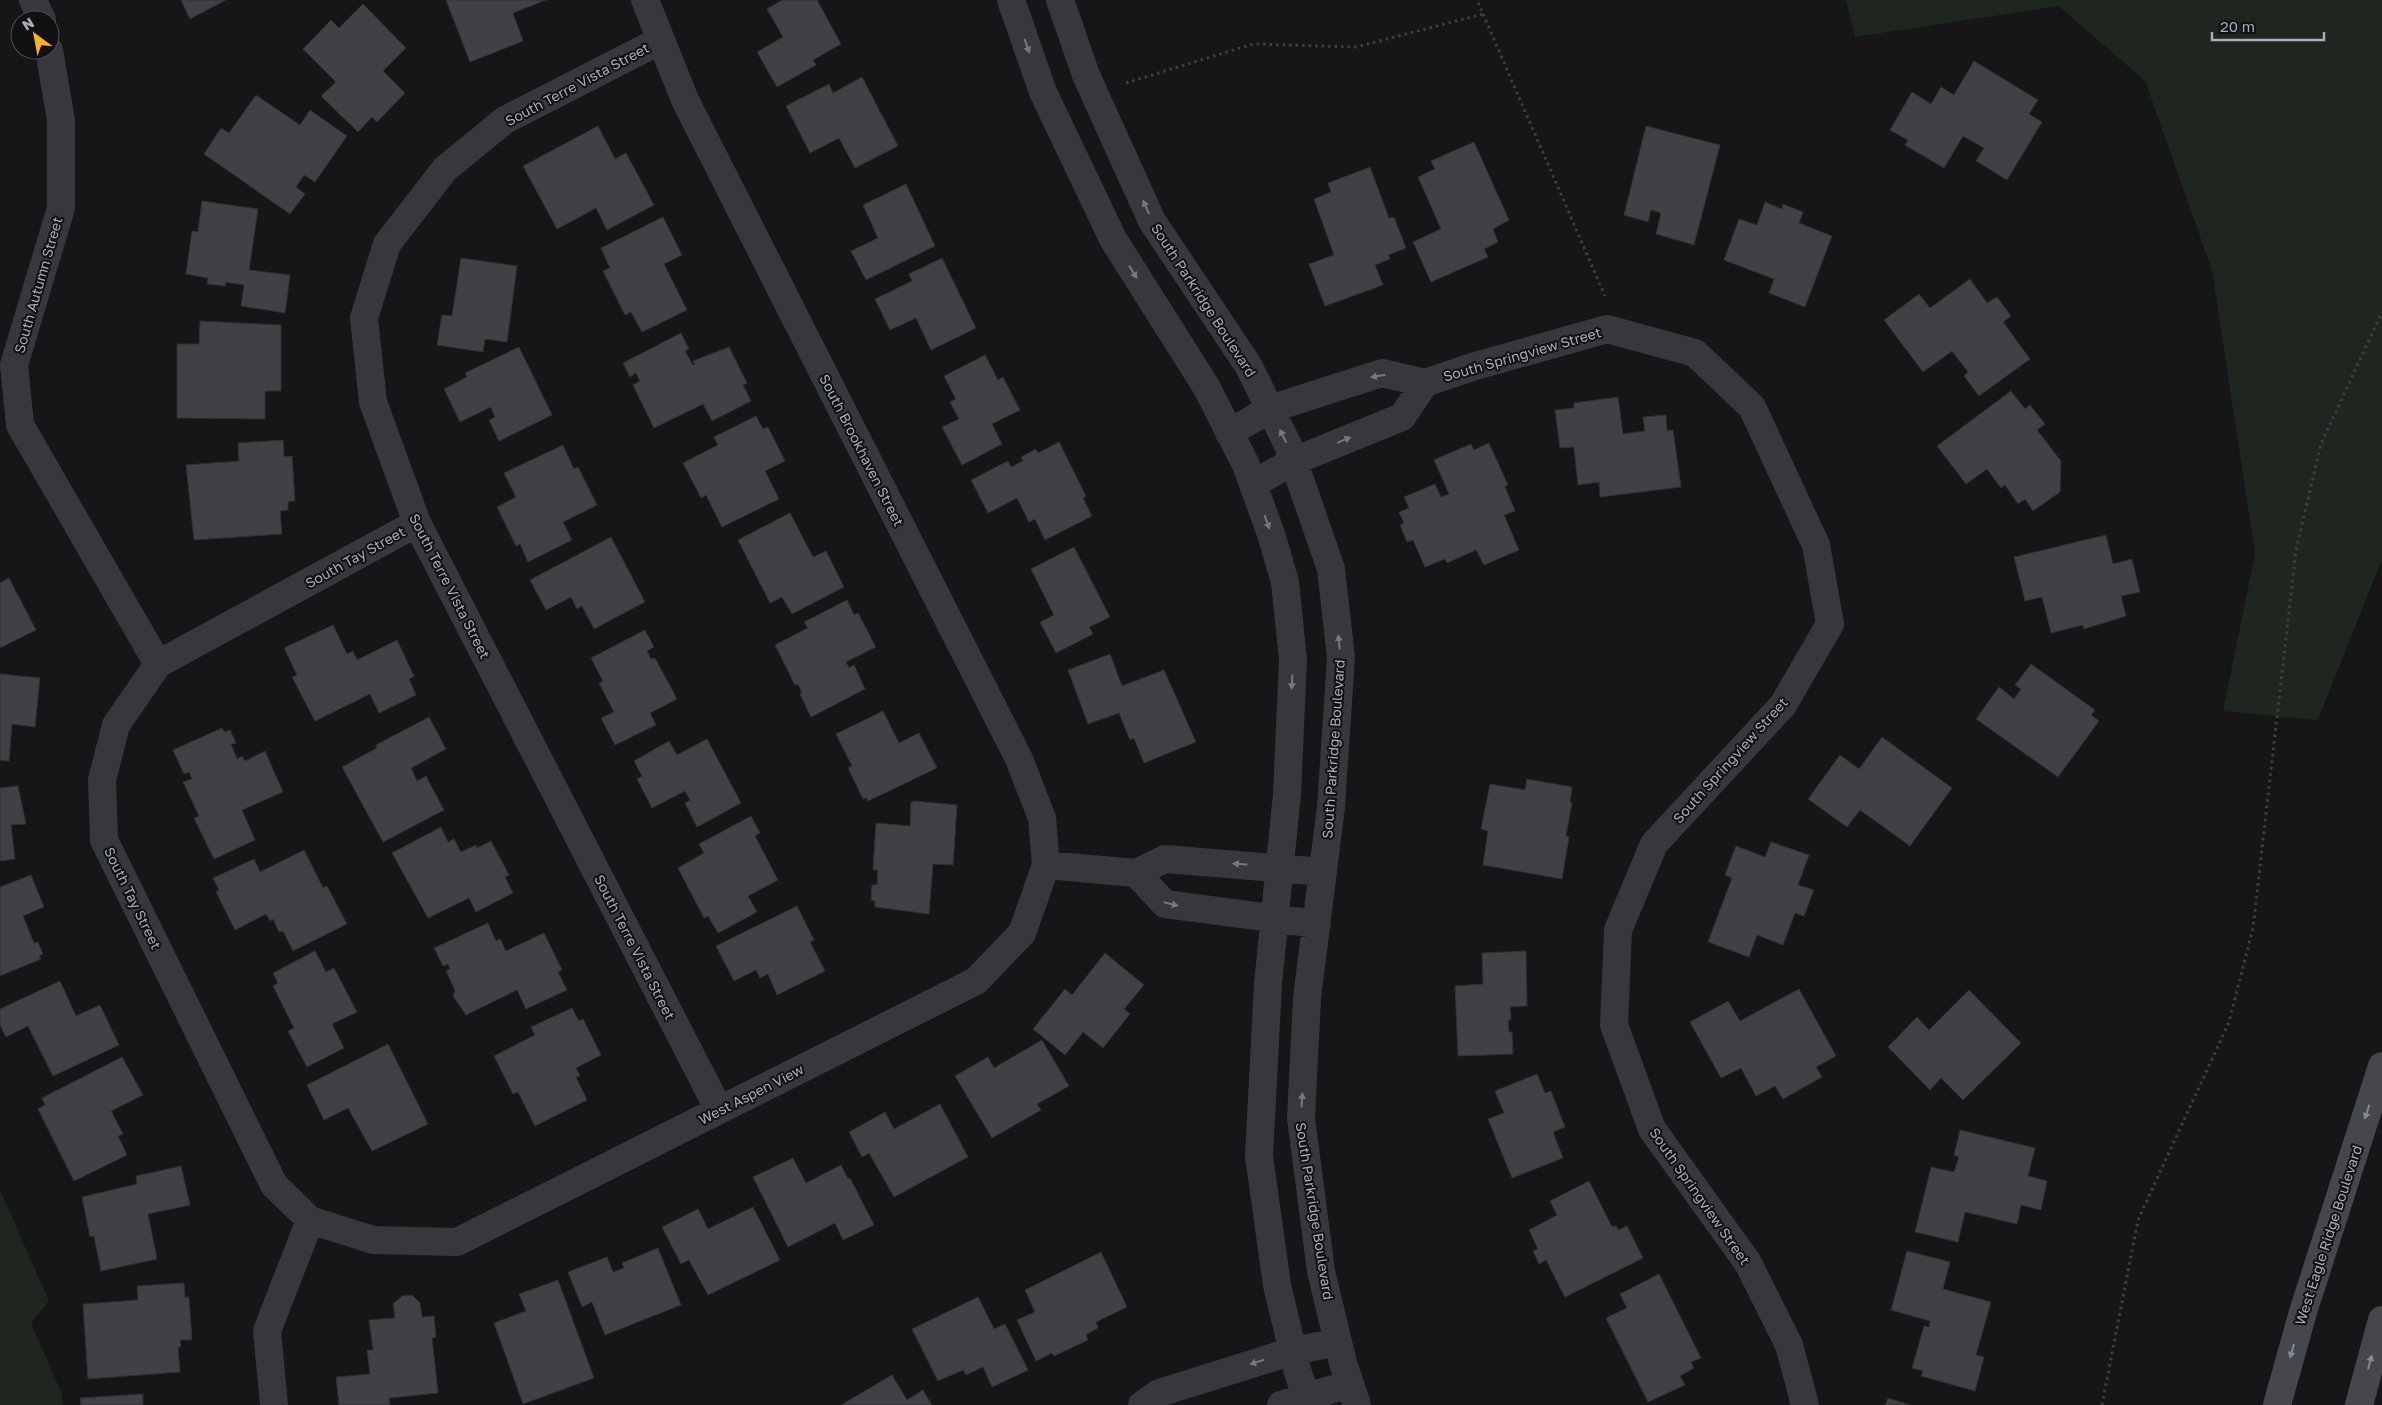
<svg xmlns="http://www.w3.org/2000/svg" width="2382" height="1405" viewBox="0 0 2382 1405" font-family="'Golos Text',sans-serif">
	<rect width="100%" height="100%" fill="#161618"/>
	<!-- green -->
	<path fill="#1e261f" d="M1846,0h536v559l-64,161 -95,-9 32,-157 -43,-284 -67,-189 -86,-75 -204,31z
		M0,1190l49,111 -18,22 31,71 1,11h-63z"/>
	<!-- building -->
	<path fill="#404145" stroke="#303034" d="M181,0h45l-36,19z
		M446,0h100l-33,13 10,28 -53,21z
		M782,0h35l24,44 -28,16 3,5 -39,22 -20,-35 26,-15 -16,-28z
		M363,4l43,44 -23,23 22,22 -28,29 -5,-5 -14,15 -37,-36 15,-14 -33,-33 28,-29 8,8z
		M1974,61l64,39 -9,14 13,8 -35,58 -31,-19 8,-13 -21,-12 -19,32 -39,-23 3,-5 -18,-10 22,-38 19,12 10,-17 13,8z
		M862,77l36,69 -43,22 -16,-30 -29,15 -24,-47 43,-22 4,9z
		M256,95l44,30 10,-15 37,26 -32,46 -11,-7 -8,12 9,7 -15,20 -86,-60 17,-26 8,5z
		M598,126l17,33 11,-6 28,52 -47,25 -11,-22 -39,21 -34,-63z
		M1646,126l74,19 -26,100 -38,-11 5,-21 -10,-3 -3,12 -24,-7z
		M1474,142l35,78 -16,9 5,13 -14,7 4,8 -57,25 -18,-40 28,-13 -23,-52 17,-8 -4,-8z
		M1370,167l19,51 5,-1 12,31 -18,7 2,4 -15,6 8,20 -58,21 -16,-42 25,-9 -20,-56 17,-7 -3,-9z
		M906,184l29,62 -69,34 -15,-29 27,-13 -15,-33z
		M202,201l56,8 -9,61 41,5 -5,38 -44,-7 3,-21 -18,-3 -1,4 -18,-2 1,-6 -22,-4 6,-43 6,1z
		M1765,202l17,7 1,-5 20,8 -4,11 33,13 -27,71 -36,-14 5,-14 -50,-19 15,-41 18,6z
		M663,217l19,38 -18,9 23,46 -45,22 -11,-20 -6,3 -22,-44 7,-3 -9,-20z
		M461,258l56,8 -10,76 -22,-3 -2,13 -46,-7 5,-30 10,1z
		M942,258l34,70 -45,22 -15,-32 -26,12 -15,-31 37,-18 -3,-7z
		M1970,279l17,24 10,-6 14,19 -8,6 27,37 -51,37 -15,-20 4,-4 -16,-21 -29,21 -39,-52 35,-26 11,14z
		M200,321l81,4v66h-16v28l-88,-1v-74h22z
		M681,333l8,16 -4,2 8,14 2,-1 -2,-3 36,-14 18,36 -4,2 8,16 -39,20 -9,-17 -49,24 -21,-43 7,-4 -4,-8 -6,4 -7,-14z
		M519,347l33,68 -53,26 -10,-21 6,-3 -4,-10 -31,15 -16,-33 23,-12 -2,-4z
		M985,355l13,25 5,-3 17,33 -28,14 10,20 -40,21 -20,-38 17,-8 -9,-17 6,-3 -12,-23z
		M2011,391l14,18 5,-4 15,19 -8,6 24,31 -1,31 -27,19 -8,-12 -7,5 -13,-19 -4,3 -14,-19 -21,15 -29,-38z
		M1618,397l5,37 22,-3 -2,-14 23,-2 1,16 6,-1 8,57 -81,10 -1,-15 -21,3 -4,-38 -14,1 -5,-38 19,-2v-5z
		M756,416l7,13 5,-2 17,34 -20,10 14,28 -57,28 -16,-32 -5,3 -18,-35 35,-18 -4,-8z
		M283,440l1,17 8,-1 3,45 -7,1v8l-8,1 2,23 -88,6 -8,-75 53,-4 -1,-18z
		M1059,442l27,54 -3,2 9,18 -47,24 -10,-21 -6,3 -12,-24 -29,15 -17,-33 37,-19 3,6 12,-6 -2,-4 15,-8 2,4z
		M1489,443l19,42 -3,2 10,24 -11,4 15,35 -35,15 -8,-15 -29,13 -2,-4 -20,8 -12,-27 -6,2 -7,-17 4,-2 -5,-11 10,-4 -5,-11 31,-13 6,13 8,-3 -15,-34 37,-16 3,6z
		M563,445l11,24 4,-2 19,38 -34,17 9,18 -44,22 -8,-18 -4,2 -19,-39 19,-10 -12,-24z
		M790,513l23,44 13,-6 18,36 -52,27 -10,-17 -12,6 -32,-63z
		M2106,535l7,29 19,-5 8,33 -19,4 5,20 -42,13 -1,-4 -32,8 -9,-36 -17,4 -11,-44z
		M611,537l34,65 -51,27 -12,-23 -5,3 -6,-12 -25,13 -16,-30z
		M1074,547l36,70 -21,10 4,7 -37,19 -16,-31 14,-7 -23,-46z
		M9,578l27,52 -36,18v-65z
		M847,600l7,15 4,-2 18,34 -30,15 3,6 5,-3 11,24 -54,28 -11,-23 2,-1 -4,-9 -3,1 -20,-40 33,-17 -4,-6z
		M333,625l14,29 6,-3 4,9 40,-20 17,36 -5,3 7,16 -37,18 -9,-19 -55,27 -23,-44 5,-2 -13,-27z
		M645,630l9,17 -7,4 4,8 4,-1 22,41 -27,14 6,12 -41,20 -14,-27 13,-6 -15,-29 4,-2 -12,-23z
		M1110,654l12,32 42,-16 32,72 -52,21 -10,-25 -4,2 -11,-27 -31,11 -20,-54z
		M2031,664l64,46 -4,5 8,6 -41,56 -82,-58 23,-32 15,12 7,-10 -6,-4z
		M0,674l40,4 -5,49 -23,-3 -3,37 -9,-1z
		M883,711l16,32 20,-10 18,35 -69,33 -1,-3 -4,1 -15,-31 4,-2 -16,-32z
		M429,717l17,32 -35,19 6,13 9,-5 18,34 -61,32 -41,-75 35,-19 -1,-3z
		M222,728l3,4 5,-2 6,13 -5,1 6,15 5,-3 3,5 20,-10 18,41 -41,18 13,30 -41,19 -20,-41 5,-2 -16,-34 9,-3 -3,-7 -5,2 -11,-24z
		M1882,737l70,51 -42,58 -50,-36 -13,17 -39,-28 32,-44 19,14z
		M707,739l34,64 -44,24 -12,-24 5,-3 -5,-9 -33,17 -15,-29 5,-3 -8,-15 35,-20 8,14z
		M1527,779l45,8 -2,15 2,1 -6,33 3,1 -7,42 -79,-14 5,-34 -7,-2 9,-45 35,6z
		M18,786l8,38 -15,1 4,34 -15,2v-73z
		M915,801l42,4 -4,60 -20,-1 -4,50 -54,-7v-6l-4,-1 1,-15h5l1,-15h-5l3,-47 34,3 1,-24z
		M751,816l9,17 -5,3 23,44 -30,16 9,16 -39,21 -10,-17 -4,2 -26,-50 26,-15 -5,-9z
		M441,827l7,15 6,-3 7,13 15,-7 1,3 14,-7 18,34 -4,2 8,16 -37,19 -7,-14 -41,20 -36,-65z
		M1771,842l38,13 -11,30 16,5 -10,26 -9,-3 -12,32 -26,-10 -8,22 -41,-15 24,-64 -7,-3 11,-29 29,11z
		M304,850l19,38 4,-2 20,38 -54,27 -10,-20 -4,1 -6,-13 -3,2 -4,-7 -31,16 -19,-38 3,-2 -6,-12 41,-19 6,13z
		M31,875l13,32 -21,9 11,27 4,-1 5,12 -4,2 2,3 -41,17v-89z
		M797,906l17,34 -4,2 15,29 -48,24 -9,-21 -8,4 -4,-8 -22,11 -18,-35z
		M488,923l8,18 4,-2 6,12 38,-18 18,37 -4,2 9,18 -41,19 -9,-19 -51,25 -13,-19 2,-6 -9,-19 4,-2 -2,-5 -5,2 -9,-18z
		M315,951l11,21 8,-4 23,44 -25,12 12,24 -37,19 -19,-36 6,-3 -21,-42 5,-3 -5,-10z
		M1526,951l1,55 -17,1 1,13h-3l1,12h3l1,22 -55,2 -3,-70 28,-2 -1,-31z
		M1105,953l39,32 -20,24 6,5 -27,34 -20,-16 -18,23 -32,-26 32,-40 7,6z
		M60,981l16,35 24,-11 19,40 -66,31 -25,-50 -22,11 -6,-12v-16z
		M1799,989l37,67 -20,11 6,10 -39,22 -8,-13 -19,10 -15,-28 -20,10 -31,-56 38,-21 12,20z
		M1969,990l52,53 -58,57 -22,-22 -11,12 -42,-43 29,-30 12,13z
		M572,1008l7,13 4,-2 18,36 -25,13 4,8 -4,1 11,23 -52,26 -17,-34 -5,2 -19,-38 41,-21 -4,-8z
		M1042,1040l27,46 -32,18 4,6 -49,28 -37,-62 33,-19 6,11z
		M388,1044l40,80 -56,27 -24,-43 -24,12 -17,-35z
		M122,1057l21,38 -32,16 12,23 -5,2 9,19 -53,26 -36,-72 7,-4 -3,-7z
		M1537,1074l8,19 6,-2 14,36 -12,5 10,26 -51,20 -24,-59 16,-6 -9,-22z
		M940,1104l28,53 -74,40 -25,-44 -7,4 -13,-25 36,-20 9,17z
		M1960,1130l75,18 -7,28 19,5 -6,29 -20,-5 -4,19 -52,-12 -7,30 -43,-10 16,-65 23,5 5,-15 -5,-2z
		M793,1158l13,25 35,-18 7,14 2,-1 24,47 -31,15 -8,-17 -47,24 -35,-70z
		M181,1166l9,39 -42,9 9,45 -56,12 -7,-35 -4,1 -8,-40 55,-13 -1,-8z
		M1589,1181l23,46 4,-1 2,4 9,-4 16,32 -78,39 -19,-37 -7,4 -6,-13 5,-2 -9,-19 28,-15 -7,-14z
		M753,1207l27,53 -72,35 -19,-35 -8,4 -19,-37 36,-18 10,20z
		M658,1248l23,57 -76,30 -13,-33 -10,5 -14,-35 39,-15 6,15 11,-4 -2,-5z
		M1907,1251l43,11 -7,27 48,13 -15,53 8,2 -9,34 -54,-15 2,-5 -11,-3 12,-42 5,1 1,-6 -39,-11z
		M1101,1252l26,55 -31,15 2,6 -12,7 2,5 -34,16 -2,-3 -16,8 -19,-41 18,-8 -10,-22z
		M1659,1274l42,84 -10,4 3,6 -14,8 5,9 -37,17 -42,-84 21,-10 -7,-14z
		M558,1280l36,98 -71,26 -29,-81 32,-12 -7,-17z
		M184,1283l1,14h4l3,43h-12l1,7h-3l2,25 -92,7 -5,-75 55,-4 -1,-14z
		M412,1295l8,8 2,14 12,-1 2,21 -4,1 6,55 -49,5 1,7h-51l-3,-28 34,-3 -3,-24h6l-4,-30 26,-2 -2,-14 9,-8z
		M978,1297l16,32 11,-5 23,46 -36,17 -9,-20 -17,8 -3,-5 -25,11 -26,-52z
		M892,1375l15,25 16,-10 9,15h-91z
		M143,1394v11h-62l-1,-7z
		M1888,1398l22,7h-25z"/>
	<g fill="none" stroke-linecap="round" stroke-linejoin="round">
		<!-- path -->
		<path stroke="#3d3f44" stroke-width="3" stroke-dasharray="2.5 4" stroke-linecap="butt" d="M1483,14l122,282
			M1126,83l127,-39 103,3 127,-33 -6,-14
			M2102,1405l36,-185 91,-198 24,-94 43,-378 25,-106 61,-132"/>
		<!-- street -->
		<path stroke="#37383d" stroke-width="28" d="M33,0l9,20
			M645,0l40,100 334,659 23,59 4,47
			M1011,0l32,92 70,147 94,149 39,77 25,69 14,48 8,78 -6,134 -19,190 -9,172 18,129 21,88 11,32
			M1060,0l26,75 66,146 96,144 40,80 43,124 10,88 -10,150 -24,191 -6,120 20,153 22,92 14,42
			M661,40l-156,80 -60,49 -58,75 -23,74 9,84 44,121 302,587
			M49,50l12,70v88l-47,157 6,60 138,239
			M1229,433l41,-24 112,-36 43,10 47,-16 135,-38 88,24 57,54 64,138 14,79 -47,81 -129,139 -36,86 -4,95 38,104 96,134 41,82 16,60
			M1253,484l41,-23 108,-44 23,-34
			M417,523l-259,141 -42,61 -14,55 2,60 170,345 36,35 63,20 84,2 519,-261 46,-48 24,-68 90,8
			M1136,873l29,31 152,20
			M1136,873l29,-14 158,13
			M274,1405l-7,-74 43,-111
			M1142,1405l17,-12 134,-42 45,-9
			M1281,1405l69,-21"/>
		<!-- secondary -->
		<path stroke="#45474d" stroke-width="28" d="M2277,1405l26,-93 79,-246
			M2359,1405l23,-85"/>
	</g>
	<!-- one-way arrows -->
	<defs><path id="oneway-solid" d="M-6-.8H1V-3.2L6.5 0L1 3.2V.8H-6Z" transform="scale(1.25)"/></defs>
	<g fill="#757881">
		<use href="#oneway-solid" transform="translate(1027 46) rotate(71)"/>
		<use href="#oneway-solid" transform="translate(1146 207) rotate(-114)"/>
		<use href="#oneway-solid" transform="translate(1133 272) rotate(58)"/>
		<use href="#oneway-solid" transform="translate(1378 376) rotate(170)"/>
		<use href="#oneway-solid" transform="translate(1283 436) rotate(-116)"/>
		<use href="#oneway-solid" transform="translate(1344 440) rotate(-22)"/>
		<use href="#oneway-solid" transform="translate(1267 522) rotate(70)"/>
		<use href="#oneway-solid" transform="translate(1339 642) rotate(-96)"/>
		<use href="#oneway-solid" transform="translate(1292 682) rotate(93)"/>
		<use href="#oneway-solid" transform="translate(1240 864) rotate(-176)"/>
		<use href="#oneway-solid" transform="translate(1171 904) rotate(13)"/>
		<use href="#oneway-solid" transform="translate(1302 1100) rotate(-87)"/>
		<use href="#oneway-solid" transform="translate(1257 1362) rotate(163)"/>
	</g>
	<g fill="#858993">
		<use href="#oneway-solid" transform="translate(2367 1112) rotate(108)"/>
		<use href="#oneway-solid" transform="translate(2292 1351) rotate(106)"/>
		<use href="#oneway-solid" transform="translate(2370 1362) rotate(-75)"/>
	</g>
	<g text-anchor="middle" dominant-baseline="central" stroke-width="4" stroke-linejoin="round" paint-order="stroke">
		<!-- street labels -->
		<g font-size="14" fill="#a8adb8" stroke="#111113">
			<text transform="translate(577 84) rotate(-28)">South Terre Vista Street</text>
			<text transform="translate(38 285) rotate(-74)">South Autumn Street</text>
			<text transform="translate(1204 300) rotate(57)">South Parkridge Boulevard</text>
			<text transform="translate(1522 354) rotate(-16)">South Springview Street</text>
			<text transform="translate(862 450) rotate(63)">South Brookhaven Street</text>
			<text transform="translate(355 557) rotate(-29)">South Tay Street</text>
			<text transform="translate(450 586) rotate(63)">South Terre Vista Street</text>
			<text transform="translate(1333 749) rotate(-86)">South Parkridge Boulevard</text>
			<text transform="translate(1730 760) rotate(-48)">South Springview Street</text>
			<text transform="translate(133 898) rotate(64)">South Tay Street</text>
			<text transform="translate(635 947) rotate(63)">South Terre Vista Street</text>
			<text transform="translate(751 1094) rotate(-27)">West Aspen View</text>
			<text transform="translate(1700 1196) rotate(55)">South Springview Street</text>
			<text transform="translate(1315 1211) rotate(81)">South Parkridge Boulevard</text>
			<text transform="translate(2328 1235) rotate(-72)">West Eagle Ridge Boulevard</text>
		</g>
	</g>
	<!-- north arrow -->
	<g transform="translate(35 35) rotate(328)"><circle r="24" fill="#111113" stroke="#4d4f55"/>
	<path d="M0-4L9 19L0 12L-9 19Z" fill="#f2b134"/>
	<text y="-8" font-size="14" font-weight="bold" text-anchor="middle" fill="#a8adb8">N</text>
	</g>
	<!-- scale -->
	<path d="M2212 32v8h112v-8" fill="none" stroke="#a8adb8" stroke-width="2.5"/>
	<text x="2220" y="32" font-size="15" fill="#a8adb8" stroke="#111113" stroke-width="4" paint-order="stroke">20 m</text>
</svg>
